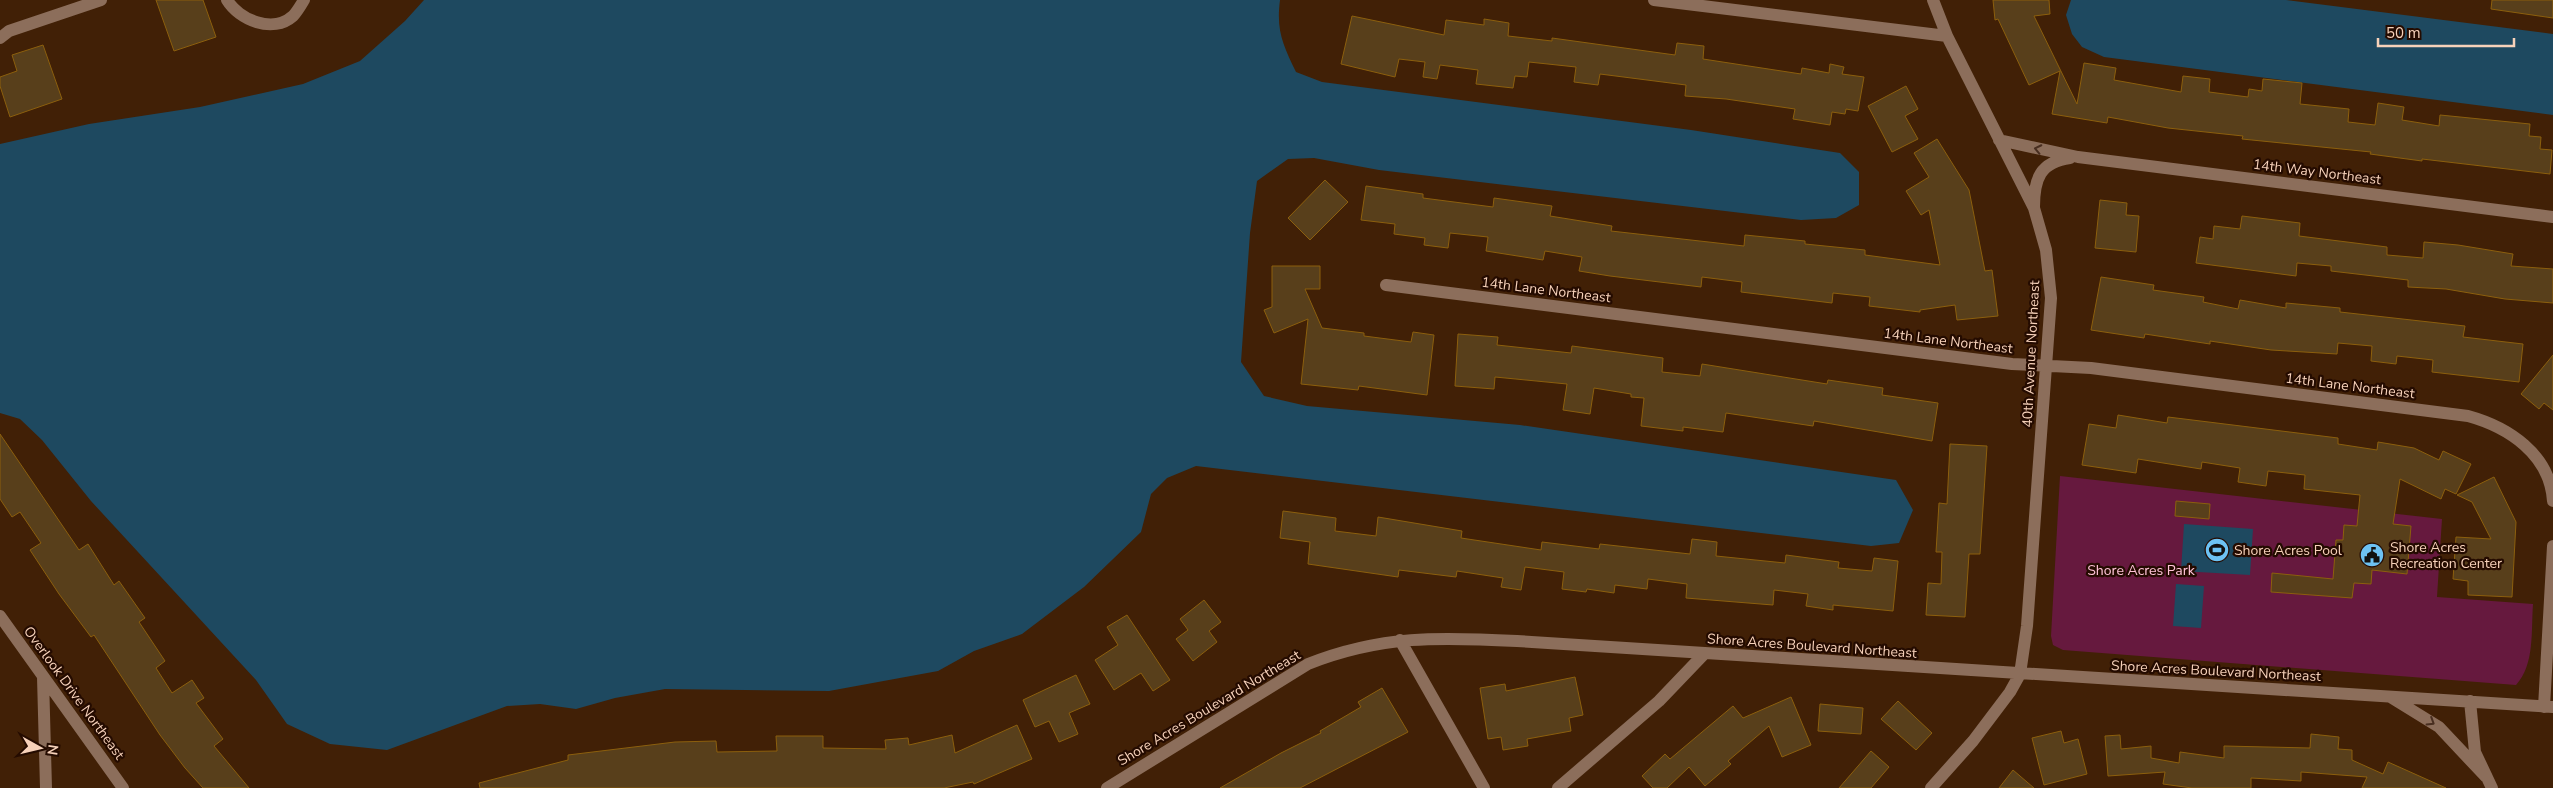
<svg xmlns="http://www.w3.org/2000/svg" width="2553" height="788" viewBox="0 0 2553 788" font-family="'Nunito Sans',sans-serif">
	<rect width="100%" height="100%" fill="#412006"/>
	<!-- green -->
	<path fill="#66193e" d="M2060,476l382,43 -5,78 96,7c-2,26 2,61 -17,81l-453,-35 -10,-5 -2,-9z"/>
	<!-- water -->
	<path fill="#1e4960" d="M424,0h856c-4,31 3,45 16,72l26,10 369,48 149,23 19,19v33l-23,13 -35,2 -422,-50 -65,-12 -26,1 -31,22 -7,52 -9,129 23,34 43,10 213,19 376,55 17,30 -14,33 -28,3 -675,-80 -29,12 -16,16 -10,38 -57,55 -62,47 -48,17 -36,20 -109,20 -164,-2 -50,9 -39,11 -36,-5 -33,2 -120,44 -57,-6 -43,-20 -31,-44 -165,-179 -49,-61 -22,-21 -20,-6v-269l89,-20 111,-17 103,-23 57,-23 45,-40z
		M2071,0h215l267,34v81l-449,-58 -22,-10 -10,-13 -6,-19z
		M2184,524l69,5 -3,46 -69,-4z
		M2176,584l28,2 -3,42 -28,-2z"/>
	<!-- building -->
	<path fill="#583f1b" stroke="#8c5f0d" d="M156,0h47l13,37 -42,14z
		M1993,0h56l1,14 -16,2 43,88 7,-41 32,5 -2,12 67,12 2,-16 27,3 -1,13 39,5 1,-8 13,2 1,-12 39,4 -2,21 49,5 -1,13 27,3 3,-22 26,4 -2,13 37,6 1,-11 90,9 -1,12 12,1 -1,12 12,1 -2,24 -128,-15v2l-52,-7 1,-2 -129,-13 1,-3 -75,-8 -60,-11 -1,6 -55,-9 8,-43 -31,14 -31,-66 -3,1z
		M2492,0h61v18l-62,-9z
		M1352,16l92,19 2,-15 38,5v-6l25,4 -1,13 44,5v-3l123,17 2,-12 27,3 -1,13 98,15 1,-6 27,5 1,-9 14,3 -2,7 22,3 -6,34 -12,-2 -1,5 -13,-2 -2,13 -37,-6 2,-10 -69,-10 -41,-3 1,-11 -86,-11 -2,11 -24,-3 2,-15 -47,-5 -2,15 -12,-1 -2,12 -37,-4 2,-14 -38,-5 -3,14 -14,-2 2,-15 -26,-3 -4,18 -54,-13z
		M43,45l19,54 -52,18 -10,-31v-9l17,-6 -5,-16z
		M1906,86l12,23 -13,7 13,23 -26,13 -24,-46z
		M1937,139l32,51 16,81 7,-1 6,46 -41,4 -2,-15 -35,5v2l-51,-6 1,-9 -37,-4 -1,10 -91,-11 1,-10 -40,-5 -1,10 -91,-11 -31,-5 3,-14 -37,-6 -2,9 -57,-9 2,-14 -38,-4 -2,15 -24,-3 1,-7 -31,-4 1,-10 -34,-4 5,-34 57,8v4l70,9 1,-9 58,8 -2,10 62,10 -1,5 133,15 1,-11 60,6v3l60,6v5l75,10 -11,-55 -8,5 -15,-24 23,-14 -15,-24z
		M1325,180l23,22 -38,38 -22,-22z
		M2100,200l27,3 -1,12 13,1 -3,36 -41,-4z
		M2242,216l58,7 -1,13 88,11v8l36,3 1,-16 34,3 55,9 -2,12 42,3v34l-48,-4 -59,-10 -38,-2v-7l-77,-9v-5l-34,-3 -1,13 -100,-13 4,-26 13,2 1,-13 26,3z
		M1272,266h48v23h-15l17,39 42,5v3l47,6 2,-10 21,3 -7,60 -68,-9 -1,4 -57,-6 7,-65 -34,14 -10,-23 8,-3z
		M2101,277l53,8 -1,5 51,7 -1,5 35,7 2,-9 46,8v-5l54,5v4l125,14 -2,11 60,7 -4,38 -87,-10 1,-12 -36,-4 -1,8 -25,-3 1,-15 -34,-3 -1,11 -66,-4 -61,-9v3l-65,-10 -1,4 -53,-8z
		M1458,334l40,3 -1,8 74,8 1,-7 91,12 -1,14 38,4 2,-12 125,20 1,-4 55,8 -1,7 56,8 -6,38 -118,-20 -1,5 -87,-13 -3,19 -40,-5v4l-42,-5 3,-28 -13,-1v-3l-37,-6 -4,26 -27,-4 4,-26 -72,-7 -1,12 -39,-3z
		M2553,355v55l-9,-7 -5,6 -18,-15z
		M2118,415l49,8 1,-6 170,21v6l39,6 1,-8 36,6 25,12 4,-9 28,13 -15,30 -11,-5 -4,10 -41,-20 -7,45 18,2 -4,48 -35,-4 -1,14 -17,-1 -2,15 -81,-6 1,-19 61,6 3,-39h7l1,-15 13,1 3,-31 -56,-6 1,-14 -37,-4 -2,15 -28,-4 2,-14 -38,-6 -1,7 -63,-10 -2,14 -54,-8 7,-41 27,4z
		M0,434l79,116 9,-6 26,41 5,-4 26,37 -6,4 26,39 -9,7 16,25 20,-13 12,18 -8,5 27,36 -9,7 35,42h-46l-18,-20 -25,-33 -66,-100 -3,2 -32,-43 -29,-44 11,-7 -21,-31 -8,5 -12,-18z
		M1950,444l37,2 -7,108h-11l-4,63 -39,-2 2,-32 13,1 1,-32h-6l3,-49 8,1z
		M2494,477l22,45 -4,75 -44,-2v-14l-15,-2 3,-42 35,2 -19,-37 -15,-7z
		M2176,501l34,3 -1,15 -34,-3z
		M1283,511l53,7 -1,13 41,5 2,-19 84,14 -1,7 80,12 1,-8 57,7 1,-5 90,10 2,-15 25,3 -1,14 69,7 1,-8 53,7 -1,6 34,3 2,-13 24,3 -5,50 -60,-6v5l-27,-4 2,-12 -34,-4 -1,15 -87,-7 1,-14 -39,-5 -1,10 -32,-4 -1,8 -27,-4 -1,3 -24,-3 2,-17 -39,-5 -4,23 -20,-3 2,-9 -46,-7 -1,6 -57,-7 -1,7 -90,-13 2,-22 -30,-4z
		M1204,600l17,22 -12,9 8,11 -24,19 -17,-22 12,-9 -8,-11z
		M1127,615l43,65 -17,11 -12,-18 -27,17 -19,-30 23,-15 -11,-18z
		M1076,675l14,29 -21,9 9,21 -19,8 -10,-21 -14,6 -12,-27z
		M1575,677l8,38 -14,3 2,13 -44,8 1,7 -25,4 -2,-13 -13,2 -8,-51 25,-4 1,7z
		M1382,688l26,44 -108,56h-80l61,-35 40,-20 -1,-2 41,-24 -3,-5z
		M1791,697l20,48 -29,12 -13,-31 -41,35 3,3 -26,22 -16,-19 -22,21h-14l-11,-12 23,-22 5,5 63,-53 10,12z
		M1898,701l34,32 -16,17 -35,-31z
		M1820,704l43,4 -2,26 -43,-3z
		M1017,725l15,34 -58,25 -1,-2 -29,6h-464l-1,-5 89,-23v-5l107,-13 41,-1 1,11 60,-1 -1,-15h47v12l63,1 -1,-9 23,-2 1,7 43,-10 3,18z
		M2061,731l3,12 14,-4 9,35 -43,11 -12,-47z
		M2311,734l28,3 -1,12 14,1v10l31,14 5,-12 58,26h-84l5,-11 -66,-5v9l-50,-3v10h-59l-29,-4 2,-12 -57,4 -3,-40 15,-1 1,14 30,-3v12l28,5 1,-11 44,6v-12l86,2z
		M1871,751l18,16 -18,21h-32z
		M2013,770l21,18h-35z"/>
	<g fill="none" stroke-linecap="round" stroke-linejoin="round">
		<!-- minor -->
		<path stroke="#8c6e5b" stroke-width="12" d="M227,0c12,20 46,34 66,16 4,-4 8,-11 11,-16
			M1654,0l293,36
			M0,38l9,-7 92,-31
			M1999,140l79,17 475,60
			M2034,207c0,-28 6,-45 36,-49
			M1386,285l626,79 79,4 377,48c40,11 82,38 85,85
			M0,616l123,172
			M1400,640l84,148
			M43,677l3,111
			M2392,698l47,29 47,50
			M2470,701l5,51 17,36
			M2544,707l9,-161
			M1107,788l201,-124c73,-29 132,-27 209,-23l1036,66
			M1558,788l101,-87 45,-47
			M1931,788l42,-47 37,-49 10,-18 7,-48 24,-328 -5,-48 -12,-42 -87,-172 -14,-36"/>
	</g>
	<!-- one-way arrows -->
	<defs><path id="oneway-chevron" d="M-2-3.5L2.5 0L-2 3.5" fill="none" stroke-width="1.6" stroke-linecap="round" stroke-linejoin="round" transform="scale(1.25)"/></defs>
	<g stroke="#482e20">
		<use href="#oneway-chevron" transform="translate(2038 149) rotate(-168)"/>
		<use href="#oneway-chevron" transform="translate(2431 722) rotate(32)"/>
	</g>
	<!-- icons -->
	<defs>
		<g id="stadium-disc" transform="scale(1.25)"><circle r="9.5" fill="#6dc2f3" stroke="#240b00"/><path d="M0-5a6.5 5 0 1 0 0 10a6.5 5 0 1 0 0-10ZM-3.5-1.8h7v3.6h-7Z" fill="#111"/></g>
		<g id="civic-disc" transform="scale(1.25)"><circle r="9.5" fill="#6dc2f3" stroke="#240b00"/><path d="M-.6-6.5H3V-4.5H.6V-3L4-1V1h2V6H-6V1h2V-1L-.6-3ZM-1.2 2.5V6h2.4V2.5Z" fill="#111"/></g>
	</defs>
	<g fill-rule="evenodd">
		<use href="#stadium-disc" x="2217" y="550"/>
		<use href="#civic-disc" x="2372" y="555"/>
	</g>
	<g text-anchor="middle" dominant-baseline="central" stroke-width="4.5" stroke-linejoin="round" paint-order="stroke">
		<!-- street labels -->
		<g font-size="14" fill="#f7d2ba" stroke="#240b00">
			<text transform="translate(2317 172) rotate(7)">14th Way Northeast</text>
			<text transform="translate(1546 290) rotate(7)">14th Lane Northeast</text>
			<text transform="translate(1948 341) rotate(7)">14th Lane Northeast</text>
			<text transform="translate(2031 354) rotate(-87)">40th Avenue Northeast</text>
			<text transform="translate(2350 386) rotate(7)">14th Lane Northeast</text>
			<text transform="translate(1812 646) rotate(4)">Shore Acres Boulevard Northeast</text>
			<text transform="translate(2216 671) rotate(3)">Shore Acres Boulevard Northeast</text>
			<text transform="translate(74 693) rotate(54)">Overlook Drive Northeast</text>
			<text transform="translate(1209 708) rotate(-31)">Shore Acres Boulevard Northeast</text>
		</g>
		<!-- poi labels -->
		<g font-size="14" fill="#f7d2ba" stroke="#240b00" text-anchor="start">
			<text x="2390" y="547">Shore Acres<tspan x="2390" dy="16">Recreation Center</tspan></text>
			<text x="2234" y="550">Shore Acres Pool</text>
		</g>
		<!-- park labels -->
		<g font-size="14" fill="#ffc3d8" stroke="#240b00">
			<text x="2141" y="570">Shore Acres Park</text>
		</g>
	</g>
	<!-- north arrow -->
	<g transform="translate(40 748) rotate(98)" stroke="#240b00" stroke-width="4" paint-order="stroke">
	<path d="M0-4L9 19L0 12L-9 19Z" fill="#f7d2ba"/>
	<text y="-8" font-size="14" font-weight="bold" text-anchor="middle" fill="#f7d2ba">N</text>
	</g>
	<!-- scale -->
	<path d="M2378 38v8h136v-8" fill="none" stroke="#f7d2ba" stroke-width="2.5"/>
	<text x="2386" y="38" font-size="15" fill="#f7d2ba" stroke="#240b00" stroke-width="4" paint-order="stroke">50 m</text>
</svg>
